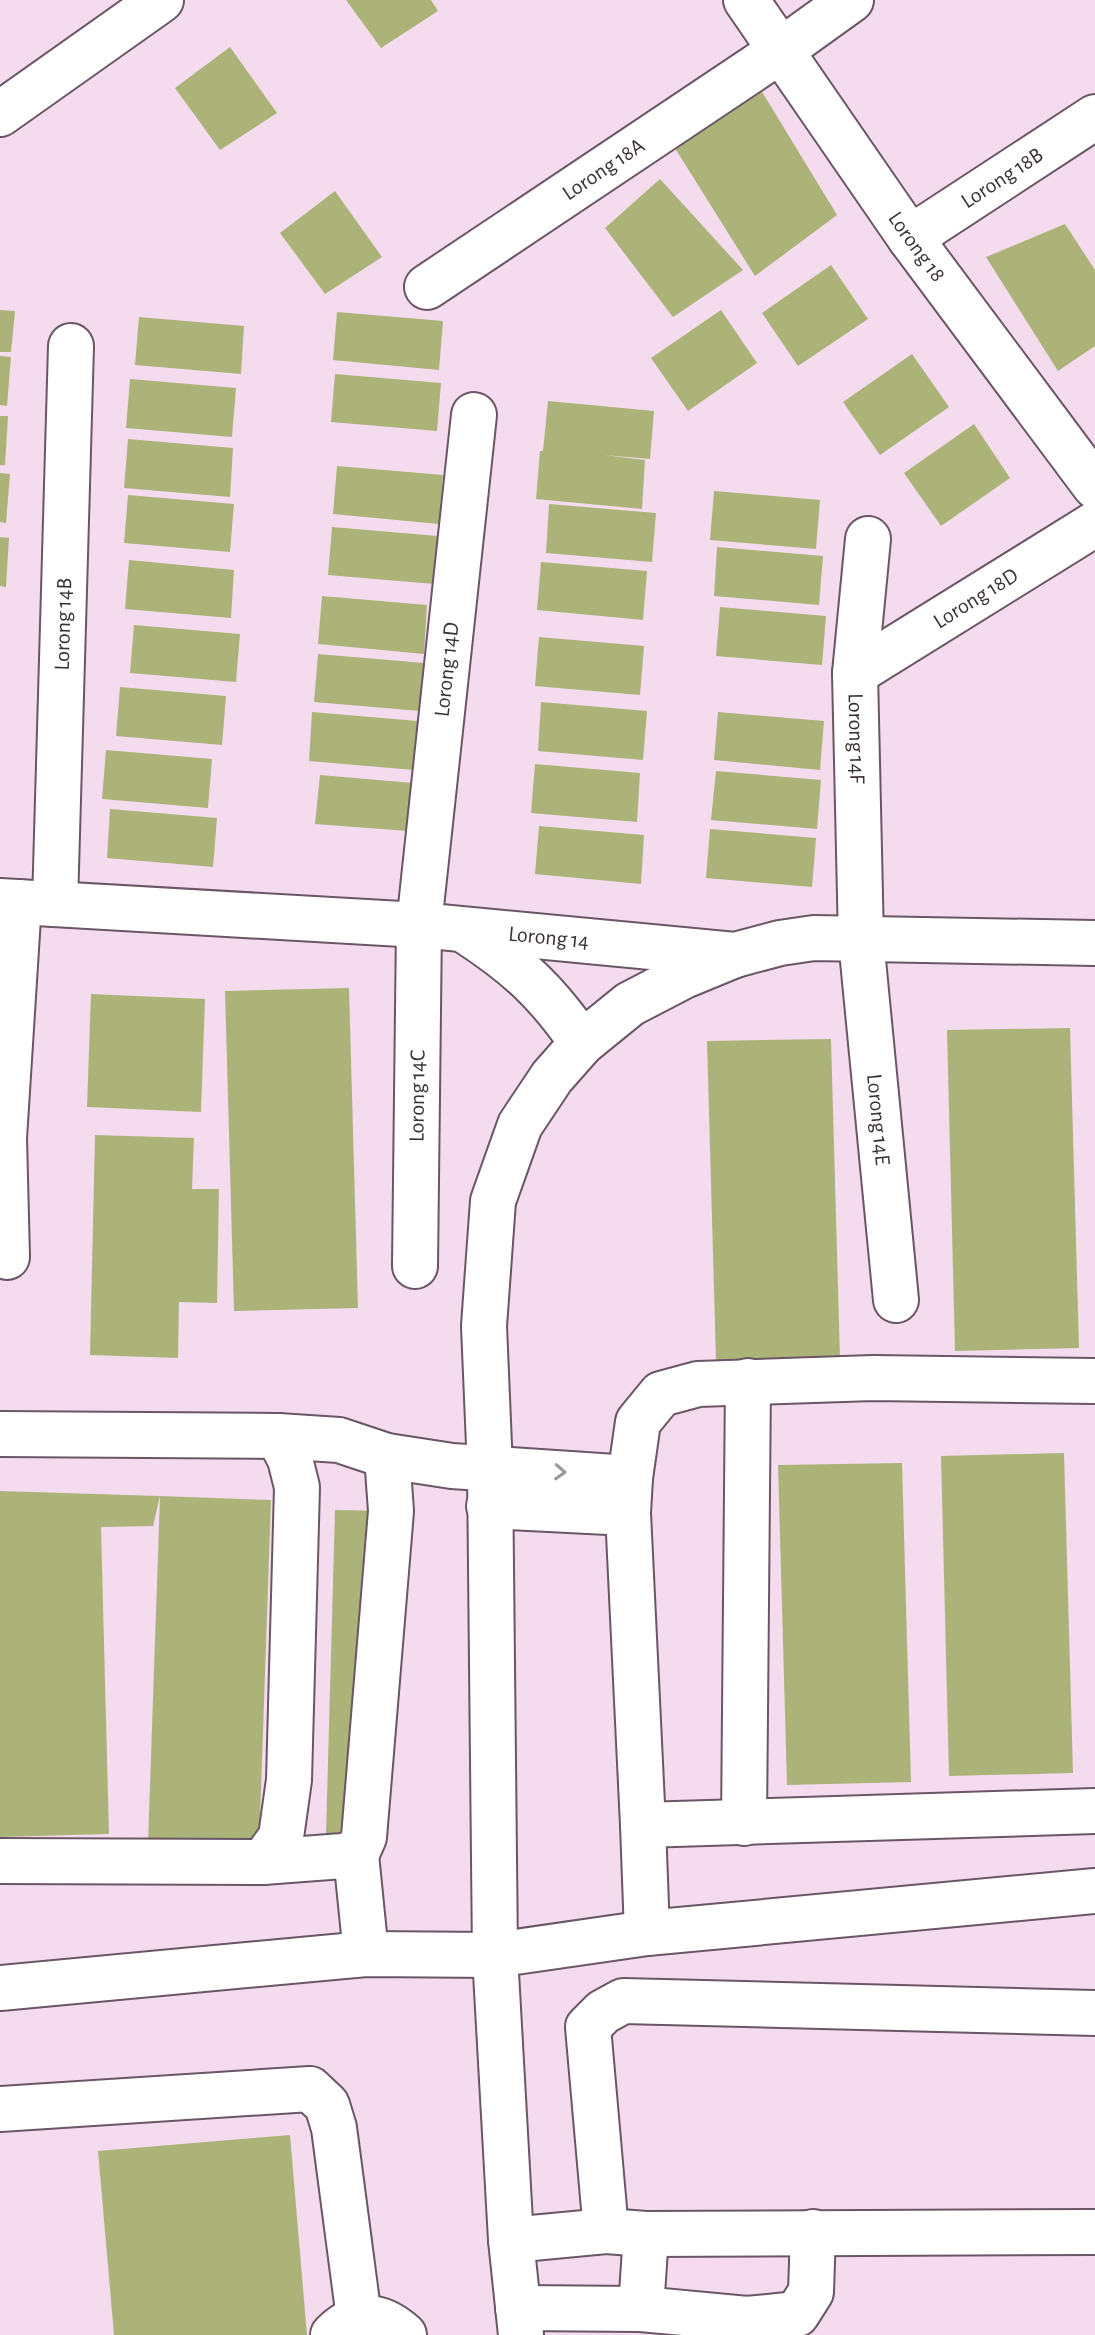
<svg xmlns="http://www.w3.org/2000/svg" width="1095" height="2335" viewBox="0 0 1095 2335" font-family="'Alegreya Sans',sans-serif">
	<rect width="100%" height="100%" fill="#f4dcee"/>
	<!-- building -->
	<path fill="#acb379" d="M346,0h85l7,11 -57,37z
		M230,47l47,66 -57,37 -45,-62z
		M756,82l81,133 -82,61 -82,-131z
		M660,179l83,91 -70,47 -68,-89z
		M335,191l47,66 -57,37 -45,-61z
		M1065,224l30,46v76l-37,25 -72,-114z
		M831,265l37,54 -70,47 -36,-53z
		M0,310l15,1 -4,41h-11z
		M721,310l36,53 -69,48 -37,-53z
		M337,312l106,9 -4,49 -106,-10z
		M139,317l105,9 -3,48 -106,-9z
		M912,354l37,53 -69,48 -37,-53z
		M0,356l11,1 -4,49 -7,-1z
		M335,374l106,9 -4,48 -106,-9z
		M130,379l106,9 -4,49 -106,-9z
		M548,401l106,10 -4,48 -46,-4 41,5 -3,49 -106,-10 4,-48h3z
		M0,416h8l-3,49h-5z
		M974,424l36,54 -69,48 -37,-53z
		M128,439l105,9 -3,49 -106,-9z
		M337,466l106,9 -4,49 -106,-10z
		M0,473l10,1 -4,49 -6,-1z
		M714,491l106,9 -4,49 -106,-9z
		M128,495l106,9 -4,48 -106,-9z
		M549,504l107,9 -4,49 -106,-9z
		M332,527l106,9 -4,48 -106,-9z
		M0,537l9,1 -3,49 -6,-1z
		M717,547l106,9 -4,49 -105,-9z
		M129,560l105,10 -3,48 -106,-9z
		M541,562l106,9 -4,49 -106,-10z
		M322,596l105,9 -3,49 -106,-10z
		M720,607l106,9 -4,49 -106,-9z
		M134,625l106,9 -4,48 -106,-9z
		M539,637l105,9 -4,49 -105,-9z
		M318,654l106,9 -4,48 -106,-9z
		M120,687l106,9 -4,49 -106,-9z
		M541,702l106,9 -4,49 -105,-9z
		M312,712l106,9 -4,49 -105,-9z
		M718,712l106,9 -4,49 -106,-10z
		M106,750l106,9 -4,49 -106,-9z
		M535,764l105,9 -3,49 -106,-9z
		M716,771l105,9 -4,49 -106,-9z
		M320,775l105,9 -4,48 -106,-8z
		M110,809l107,9 -4,49 -106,-9z
		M539,826l105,9 -3,49 -106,-10z
		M710,829l106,9 -4,49 -106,-9z
		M349,988l9,320 -124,3 -9,-320z
		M91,994l114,5 -4,113 -114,-5z
		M1070,1028l9,320 -124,3 -8,-321z
		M831,1039l9,320 -124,2 -9,-320z
		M95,1135l99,3 -2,51h27l-2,114 -38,-1 -1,56 -88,-3z
		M1064,1453l9,320 -124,3 -8,-320z
		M902,1463l9,319 -124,3 -9,-320z
		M0,1491l160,5 111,4 -12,348 -111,-5 12,-347 -7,30 -52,1 8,307 -109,3z
		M335,1510l56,1 -9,325 -56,-2z
		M290,2135l17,200h-193l-16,-184z"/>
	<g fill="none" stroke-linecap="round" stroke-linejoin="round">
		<!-- minor casing -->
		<g stroke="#6a5665" stroke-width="48">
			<g id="minor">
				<path id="s1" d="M746,0l164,238 185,248"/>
				<path d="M0,114l161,-114"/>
				<path id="s2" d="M910,238l185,-121"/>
				<path id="s3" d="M427,287l353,-236 71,-51"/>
				<path id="s4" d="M868,539l-13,134 6,267 35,360"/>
				<path id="s5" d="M855,673l240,-149"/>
				<path id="s6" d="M0,901l419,24 316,30 45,-12 34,-5 281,5"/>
				<path id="s7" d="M55,904l16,-558"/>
				<path d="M467,932c52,34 80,60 115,111"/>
				<path d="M7,1257l-3,-119 15,-236"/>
				<path id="s8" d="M415,1266l4,-341 55,-510"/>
				<path d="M1095,1381l-222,-3 -175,6 -37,10 -23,28 -8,56 -2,35 15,312 452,-14"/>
				<path d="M0,1434l278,2 61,4 48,16 65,10 178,12"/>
				<path d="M489,1506l139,7"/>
				<path d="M744,1823l4,-442"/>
				<path d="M643,1825l4,108"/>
				<path d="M356,1855l10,99"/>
				<path d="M0,1861l263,1 93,-7 8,-18 27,-326 -4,-55"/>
				<path d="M263,1862l18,-25 8,-57 8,-293 -7,-28 -12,-23"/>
				<path d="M0,1988l366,-34 129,1 152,-22 448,-42"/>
				<path d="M0,2109l310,-20 17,16 7,23 25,190"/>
				<path d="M606,2231l-18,-204 15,-15 20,-11 472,12"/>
				<path d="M511,2240l95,-9 40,3 449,-2"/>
				<path d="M518,2308l123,1 5,-75"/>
				<path d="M641,2309l106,10 50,-5 14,-22 2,-60"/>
				<path d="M333,2335c23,-23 47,-22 71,0"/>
				<path d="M521,2335l-10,-95 -16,-285 -5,-486 -6,-143 9,-125 27,-76 32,-48 30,-34 48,-39 54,-28 51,-21"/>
			</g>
		</g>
		<!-- minor -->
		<use href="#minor" stroke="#fff" stroke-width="44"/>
	</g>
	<!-- one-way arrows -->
	<defs><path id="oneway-chevron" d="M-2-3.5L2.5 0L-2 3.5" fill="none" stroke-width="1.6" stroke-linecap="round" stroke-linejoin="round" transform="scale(2)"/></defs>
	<use stroke="#9c989b" href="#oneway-chevron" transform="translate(560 1472) rotate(3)"/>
	<g text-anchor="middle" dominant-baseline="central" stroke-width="6" stroke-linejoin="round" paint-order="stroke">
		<!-- street labels -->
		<g font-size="22" fill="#3a3037" stroke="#feebf9">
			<text stroke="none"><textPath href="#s3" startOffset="212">Lorong 18A</textPath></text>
			<text stroke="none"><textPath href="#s2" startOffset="110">Lorong 18B</textPath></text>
			<text stroke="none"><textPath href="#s1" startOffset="300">Lorong 18</textPath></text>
			<text stroke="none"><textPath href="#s5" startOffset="142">Lorong 18D</textPath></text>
			<text stroke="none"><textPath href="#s7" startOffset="280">Lorong 14B</textPath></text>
			<text stroke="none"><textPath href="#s8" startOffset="598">Lorong 14D</textPath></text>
			<text stroke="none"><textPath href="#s4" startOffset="200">Lorong 14F</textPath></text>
			<text stroke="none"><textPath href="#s6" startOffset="550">Lorong 14</textPath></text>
			<text stroke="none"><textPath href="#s8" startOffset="170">Lorong 14C</textPath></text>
			<text stroke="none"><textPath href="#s4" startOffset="582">Lorong 14E</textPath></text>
		</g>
	</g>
</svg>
